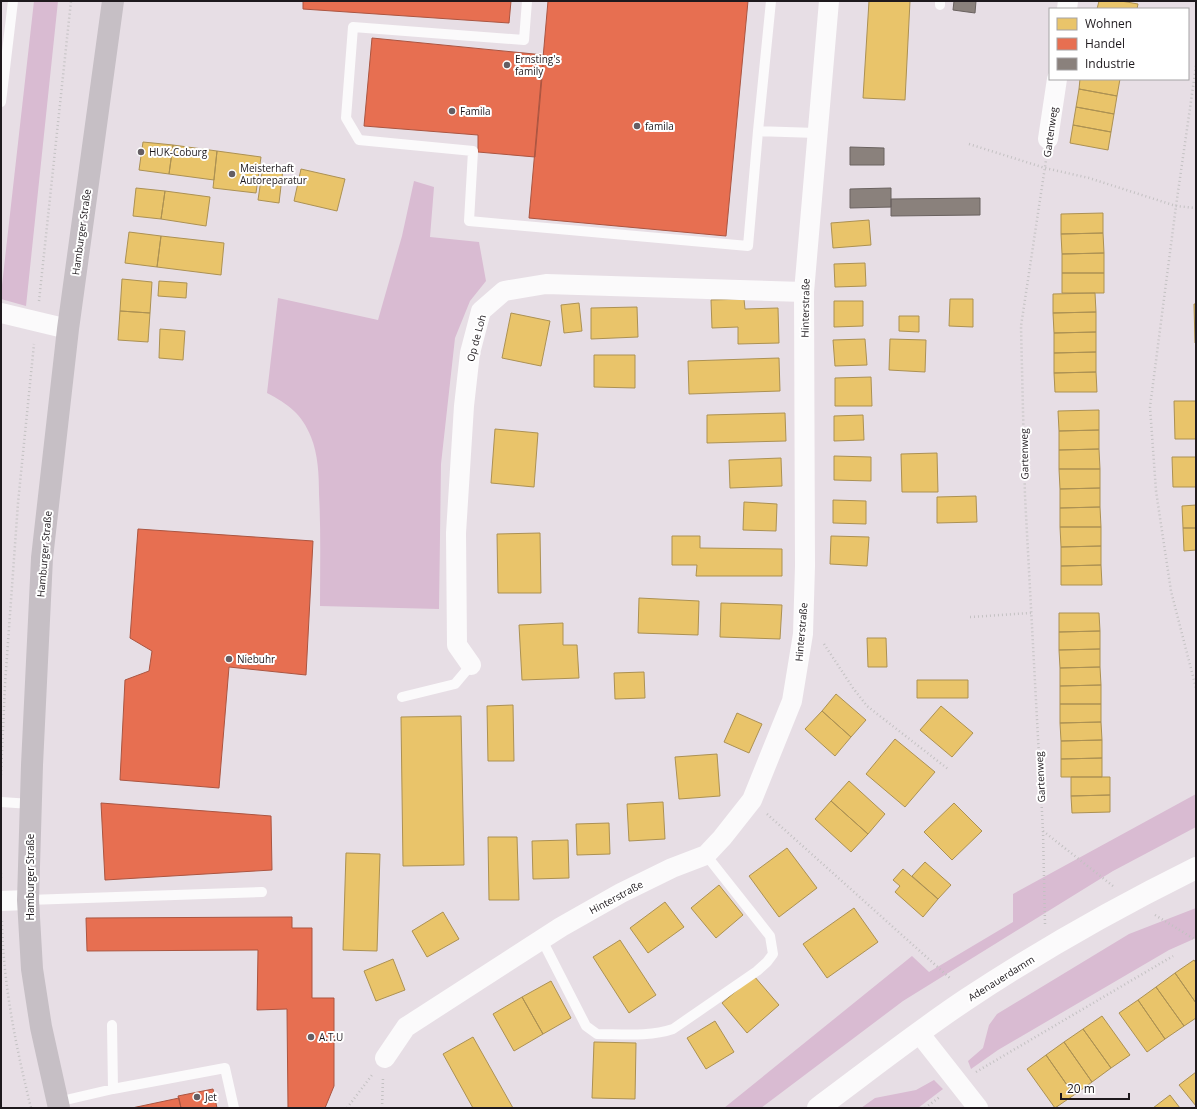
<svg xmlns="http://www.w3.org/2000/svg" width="1197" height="1109" viewBox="0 0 1197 1109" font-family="'Open Sans',sans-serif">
	<rect width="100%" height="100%" fill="#e7dee5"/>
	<!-- green -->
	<path fill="#d9bbd2" d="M34,1h24l-32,305 -25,-7v-5z
		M414,181l20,6 -4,50 49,5 7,39 -16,20 -15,37 -14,126 -2,145 -119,-3c0,-38 1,-75 -1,-112 0,-19 -1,-40 -8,-57 -9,-23 -23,-33 -44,-44l11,-95 100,22 24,-84z
		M1196,794v33l-83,44 -210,130 -142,107h-37l188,-152 17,16 84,-50v-28z
		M1196,908v30l-27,12 -171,100 -27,19 -3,-8 15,-13 6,-23 8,-11 132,-80z
		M934,1080l9,9 -25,19h-57l14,-10 41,-8z"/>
	<!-- homes -->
	<path fill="#e9c46a" stroke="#ac9153" d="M869,1h41l-5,99 -42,-2z
		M1099,1h22l17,3 -1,5h-40z
		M1080,79h40l-3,17 -38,-7z
		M1079,89l38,7 -3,18 -38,-7z
		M1076,107l38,7 -3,18 -38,-7z
		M1073,125l38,7 -3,18 -38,-7z
		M143,142l30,3 -4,29 -30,-4z
		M173,145l44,6 -3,29 -45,-6z
		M217,151l44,6 -5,36 -43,-5z
		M263,166l20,3 -4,34 -21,-3z
		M301,169l44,10 -8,32 -43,-10z
		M136,188l29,3 -4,28 -28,-3z
		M165,191l45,6 -4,29 -45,-7z
		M1103,213v20l-42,1v-20z
		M869,220l2,25 -38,3 -2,-25z
		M129,232l32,4 -4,31 -32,-4z
		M1103,233l1,20 -42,1 -1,-20z
		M161,236l63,7 -3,32 -64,-8z
		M1104,253v20h-42v-19z
		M865,263l1,23 -31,1 -1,-23z
		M1062,273h42v20h-42z
		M122,279l30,3 -2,31 -30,-2z
		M159,281l28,2 -1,15 -28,-2z
		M1095,293l1,19 -43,1v-19z
		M744,299l1,10 33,-1 1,35 -41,1v-17l-26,1 -1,-28z
		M950,299h23v28l-24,-1z
		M834,301h29v25l-29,1z
		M579,303l3,28 -18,2 -3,-28z
		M1194,304h2v39h-1z
		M637,307l1,30 -47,2v-31z
		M120,311l30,2 -2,29 -30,-2z
		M1096,312v20l-42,1 -1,-20z
		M511,313l39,8 -9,45 -39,-8z
		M899,316h20v16l-20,-1z
		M160,329l25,2 -2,29 -24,-2z
		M1096,332v20l-42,1v-20z
		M865,339l2,26 -32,1 -2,-26z
		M890,339l36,1 -1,32 -36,-2z
		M1096,352v20l-42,1v-20z
		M594,355h41v33l-41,-1z
		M779,358l1,33 -91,3 -1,-33z
		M1096,372l1,20h-42l-1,-19z
		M871,377l1,29h-37v-28z
		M1174,401h22v38h-21z
		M1099,410v20l-40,1 -1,-20z
		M785,413l1,28 -79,2v-28z
		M863,415l1,25 -30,1v-25z
		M495,429l43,4 -4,54 -43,-4z
		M1099,430v19l-40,1v-19z
		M1099,449l1,20h-41v-19z
		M937,453l1,39h-36l-1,-38z
		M834,456l37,1v24l-37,-1z
		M1172,457h24v30h-23z
		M781,458l1,28 -52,2 -1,-28z
		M1059,469h41v19l-40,1z
		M1100,488v19l-40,1v-19z
		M976,496l1,26 -40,1v-26z
		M833,500l33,1v23l-33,-1z
		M744,502l33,2 -1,27 -33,-1z
		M1196,505v23h-13l-1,-22z
		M1100,507l1,20h-41v-19z
		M1060,527h41v19l-40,1z
		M1183,528h13v22l-12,1z
		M540,533l1,60h-43l-1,-59z
		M672,536h28v12l82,1v27h-86l1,-11h-25z
		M831,536l38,1 -2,29 -37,-2z
		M1101,546v19l-40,1v-19z
		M1101,565l1,20h-41v-19z
		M639,598l60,3 -1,34 -60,-2z
		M721,603l61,2 -2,34 -60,-2z
		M1059,613h40l1,18 -41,1z
		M563,623v22h14l2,33 -57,2 -3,-55z
		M1100,631v18l-41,1v-18z
		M867,638h19l1,29h-19z
		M1100,649v18l-40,1 -1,-18z
		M1100,667l1,18 -41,1v-18z
		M644,672l1,26 -30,1 -1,-26z
		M917,680h51v18h-51z
		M1101,685v19h-41v-18z
		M836,694l30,26 -15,17 -29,-26z
		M1060,704h41v18l-41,1z
		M513,705l1,56h-26l-1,-55z
		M941,706l32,27 -21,24 -32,-27z
		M822,711l29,26 -16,19 -30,-27z
		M737,713l25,11 -13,29 -25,-11z
		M461,716l3,149 -61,1 -2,-149z
		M1101,722l1,18 -41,1 -1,-18z
		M895,739l40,33 -30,35 -39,-33z
		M1102,740v18l-41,1v-18z
		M717,754l3,42 -41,3 -4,-42z
		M1102,758v19h-41v-18z
		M1071,777h39v18l-39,1z
		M849,781l36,33 -17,20 -37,-33z
		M1110,795v17l-38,1 -1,-17z
		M831,801l37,33 -17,18 -36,-33z
		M663,802l2,37 -36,2 -2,-37z
		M954,803l28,28 -30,29 -28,-28z
		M609,823l1,31 -33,1 -1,-31z
		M488,837h29l2,63h-30z
		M568,840l1,38 -36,1 -1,-38z
		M787,848l30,40 -38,29 -30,-41z
		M346,853l34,1 -3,97 -34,-1z
		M925,862l26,23 -13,14 -26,-23z
		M903,869l35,30 -15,18 -28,-25 5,-6 -7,-6z
		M719,885l24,30 -27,23 -25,-30z
		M665,902l19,25 -36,26 -18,-25z
		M854,908l24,34 -51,36 -24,-34z
		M443,912l16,27 -32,18 -15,-26z
		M620,940l36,55 -27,18 -36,-56z
		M393,959l12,31 -29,11 -12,-30z
		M1194,960l2,3v40l-21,-30z
		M1175,973l21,30v15l-12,8 -28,-39z
		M754,976l25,29 -32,28 -25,-30z
		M551,981l20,37 -28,16 -21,-37z
		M1156,987l28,39 -19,13 -27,-39z
		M522,997l21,37 -29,17 -21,-37z
		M1138,1000l27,39 -18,13 -28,-39z
		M1102,1016l28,39 -19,13 -28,-39z
		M715,1021l19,31 -28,17 -19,-31z
		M1083,1029l28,39 -19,14 -28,-40z
		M473,1037l40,71h-40l-30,-54z
		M594,1042l42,1 -1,56 -43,-1z
		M1064,1042l28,40 -18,13 -28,-40z
		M1046,1055l28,40 -19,13 -28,-39z
		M1196,1072v34l-17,-21z
		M1170,1095l10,13h-27z"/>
	<!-- shops -->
	<path fill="#e76f51" stroke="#ab5541" d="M303,1h208l-2,22 -206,-14z
		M548,1h200l-22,235 -197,-18z
		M372,38l172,17 -9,102 -57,-5v-17l-114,-9z
		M138,529l175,12 -7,134 -77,-8 -10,121 -99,-8 5,-100 24,-9 3,-20 -22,-13z
		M101,803l170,13 1,54 -167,10z
		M292,917v11h20v70h22v88l-9,22h-37l-1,-99 -30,1 1,-60 -171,1 -1,-33z
		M213,1089l4,19h-36l-3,-12z
		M179,1098l2,10h-49z"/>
	<!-- industry -->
	<path fill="#8a817c" stroke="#6a6260" d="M954,1h22l-1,12 -22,-3z
		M850,147l34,1v17h-34z
		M891,188v19l-41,1v-19z
		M980,198v17l-89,1v-17z"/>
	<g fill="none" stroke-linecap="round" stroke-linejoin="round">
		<!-- path -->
		<path stroke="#c3c1c2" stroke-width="2.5" stroke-dasharray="1 3" stroke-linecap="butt" d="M1196,66l-20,140 -26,201 6,84 15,100 25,97
			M969,144l76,24 44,10 87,28 20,2
			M39,301l32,-300
			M970,617l61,-4
			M824,644l29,44 14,18 81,63
			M1,775l4,-91 13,-181 16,-159
			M767,814l184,165
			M1043,831l70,55
			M1,873v7
			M1155,915l41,25
			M2,921c1,63 14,126 29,187
			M1045,924l-2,-93 -18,-335 -4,-170 25,-166
			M976,1072l197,-116
			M347,1108l25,-33
			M382,1108l1,-30
			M925,1108l16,-12"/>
		<!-- service -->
		<path stroke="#fbfafb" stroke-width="10" d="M527,1l-3,39 -171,-13 -7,91 13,22 114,11 -4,70 279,25 10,-115 59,2
			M940,5v-4
			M1,102l12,-101
			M758,131l13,-130
			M402,697l53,-13 16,-19
			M1,802l30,2
			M28,900l234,-8
			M542,940l44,86 11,8c24,0 53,3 76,-5l84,-58 10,-9 6,-8 -3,-18 -64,-81
			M113,1089l112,-21 9,40
			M57,1102l56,-13 -1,-64"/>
		<!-- minor -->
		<path stroke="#fbfafb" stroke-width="20" d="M1067,9l1,-8
			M1048,139l9,-60
			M1,313l67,16
			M471,665l-14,-20 -1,-112 8,-127 6,-53 11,-42 23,-20 42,-7 258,8
			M1,901l27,-1
			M919,1033l59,75
			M385,1058l21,-31 155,-100 60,-34 51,-25 34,-13 16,-17 30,-38 40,-99 11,-67 2,-68 -1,-274 25,-291"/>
		<!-- tertiary -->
		<path stroke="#fbfafb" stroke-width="22" d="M818,1108c50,-37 98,-75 149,-109 74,-49 150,-92 229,-131"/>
		<!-- primary -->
		<path stroke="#c6bfc5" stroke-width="22" d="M59,1108l-18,-81 -9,-58 -4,-69 4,-135 10,-207 26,-229 45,-328"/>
	</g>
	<!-- markers -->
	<g fill="#645e63" stroke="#fff" stroke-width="1.5">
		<circle cx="507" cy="65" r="4"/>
		<circle cx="452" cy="111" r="4"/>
		<circle cx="637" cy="126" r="4"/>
		<circle cx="141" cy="152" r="4"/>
		<circle cx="232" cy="174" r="4"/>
		<circle cx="229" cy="659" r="4"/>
		<circle cx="311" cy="1037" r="4"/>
		<circle cx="197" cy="1097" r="4"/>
	</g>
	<g text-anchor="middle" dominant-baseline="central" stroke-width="4" stroke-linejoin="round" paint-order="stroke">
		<!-- poi labels -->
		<g font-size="10" fill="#1e191d" stroke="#fff" text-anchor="start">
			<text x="515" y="59">Ernsting's<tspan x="515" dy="12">family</tspan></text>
			<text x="460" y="111">Famila</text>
			<text x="645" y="126">famila</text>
			<text x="149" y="152">HUK-Coburg</text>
			<text x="240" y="168">Meisterhaft<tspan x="240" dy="12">Autoreparatur</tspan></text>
			<text x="237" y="659">Niebuhr</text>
			<text x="319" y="1037">A.T.U</text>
			<text x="205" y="1097">Jet</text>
		</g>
		<!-- street labels -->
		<g font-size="10" fill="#1e191d" stroke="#fff">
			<text transform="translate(1050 132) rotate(-82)">Gartenweg</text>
			<text transform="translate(81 232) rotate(-82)">Hamburger Straße</text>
			<text transform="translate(805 308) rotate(-89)">Hinterstraße</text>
			<text transform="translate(476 338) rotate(-75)">Op de Loh</text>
			<text transform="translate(1024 454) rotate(-91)">Gartenweg</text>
			<text transform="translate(44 554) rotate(-85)">Hamburger Straße</text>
			<text transform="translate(801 632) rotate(-85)">Hinterstraße</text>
			<text transform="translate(1040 777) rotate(-93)">Gartenweg</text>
			<text transform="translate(30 877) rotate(-90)">Hamburger Straße</text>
			<text transform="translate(616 897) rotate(-28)">Hinterstraße</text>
			<text transform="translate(1001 978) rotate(-32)">Adenauerdamm</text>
		</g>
	</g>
	<!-- border -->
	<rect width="1197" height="1109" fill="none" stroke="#1e191d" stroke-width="4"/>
	<!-- legend -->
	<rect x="1049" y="8" width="140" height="72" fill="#ffffff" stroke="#a5a3a5"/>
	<rect x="1057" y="18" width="20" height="12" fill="#e9c46a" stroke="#a5a3a5"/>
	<text x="1085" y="28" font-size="12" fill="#1e191d">Wohnen</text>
	<rect x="1057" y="38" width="20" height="12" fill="#e76f51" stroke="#a5a3a5"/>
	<text x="1085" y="48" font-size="12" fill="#1e191d">Handel</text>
	<rect x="1057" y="58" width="20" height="12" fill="#8a817c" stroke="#a5a3a5"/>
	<text x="1085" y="68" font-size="12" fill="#1e191d">Industrie</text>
	<!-- scale -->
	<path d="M1061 1093v6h68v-6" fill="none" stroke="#1e191d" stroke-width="2"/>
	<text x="1067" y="1093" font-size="12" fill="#1e191d" stroke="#ffffff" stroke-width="3" paint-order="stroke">20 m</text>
</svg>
